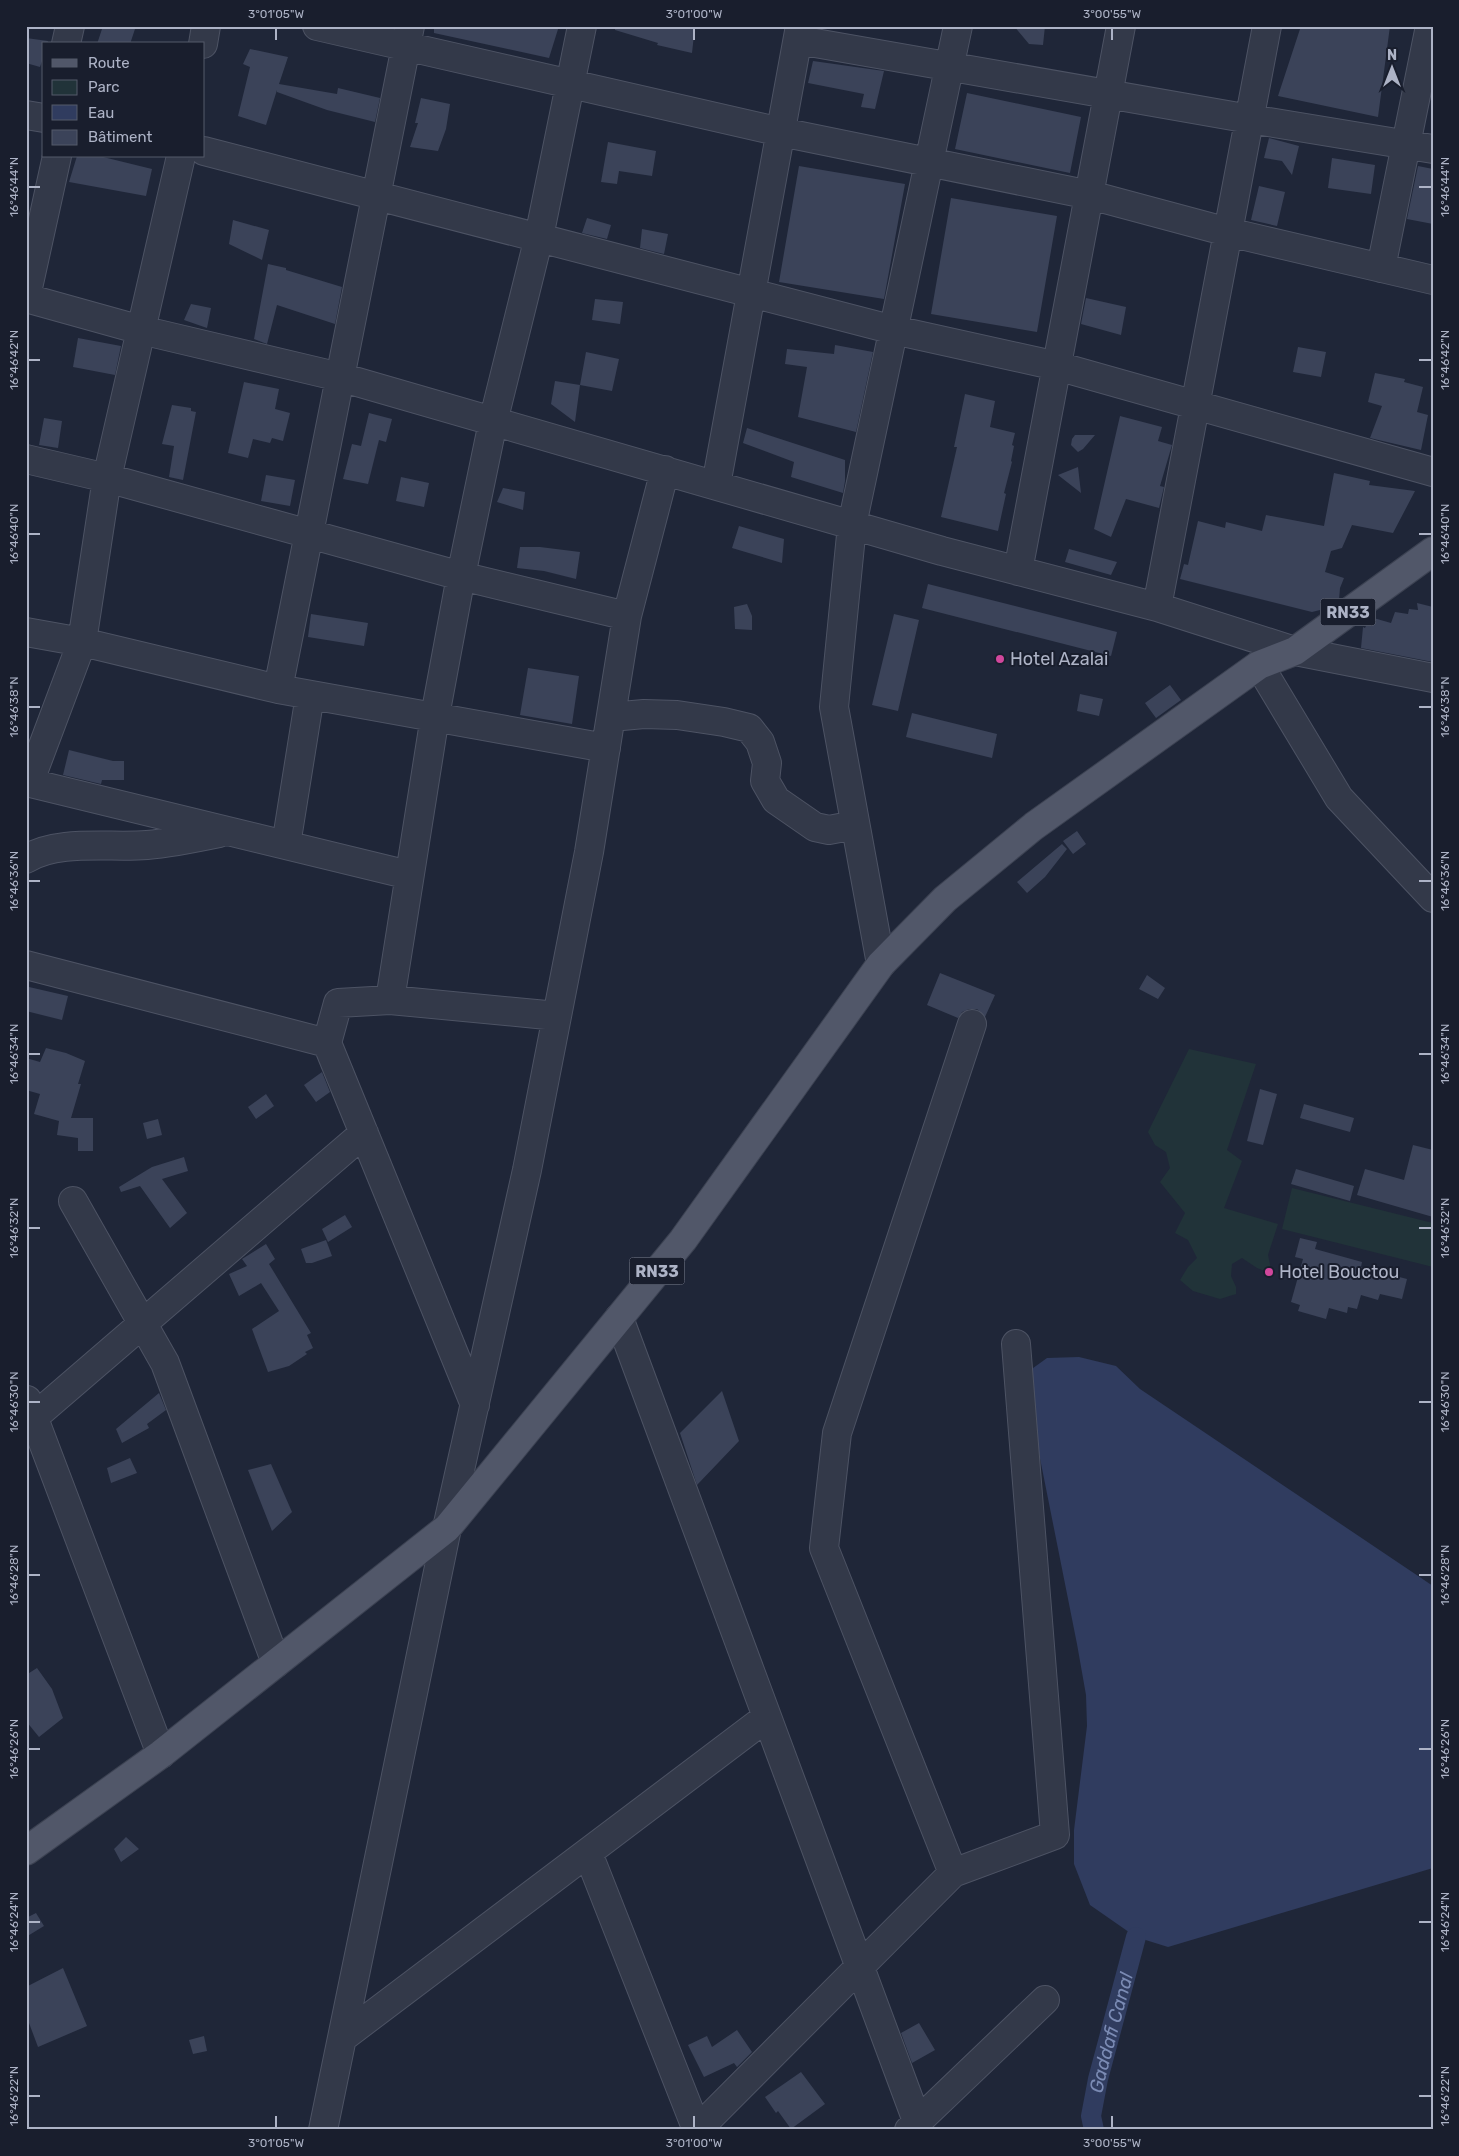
<svg xmlns="http://www.w3.org/2000/svg" width="1459" height="2156" viewBox="0 0 1459 2156" font-family="Rubik,sans-serif">
	<rect width="100%" height="100%" fill="#1f2638"/>
	<!-- green -->
	<path fill="#213339" d="M1189,1049l67,15 -29,86 15,11 -18,47 54,16 -10,31 4,19 -15,-6 -15,-10 -10,6 -1,12 5,11v7l-16,5 -27,-8 -13,-11 8,-13 9,-9 -9,-18 -13,-7 10,-20 -25,-31 10,-14 -4,-16 -11,-7 -7,-13z
		M1292,1188l141,35v44l-151,-38z"/>
	<!-- water -->
	<path fill="#303c5f" d="M1079,1357l37,9 24,23 293,197v282l-265,79 -32,-10 -46,-32 -16,-41v-34l13,-104 -1,-31 -9,-51 -48,-241v-32l18,-13z"/>
	<g fill="none" stroke-linecap="round" stroke-linejoin="round">
		<!-- canal -->
		<path stroke="#303c5f" stroke-width="20" id="s1" d="M1094,2130l-3,-14 7,-37 38,-142"/>
	</g>
	<!-- building -->
	<path fill="#3b4359" d="M103,26h33l-6,18h-33z
		M434,26h125l-10,32 -115,-25z
		M615,26h80l-3,27 -35,-8 1,-2 -43,-13z
		M1014,26h31l-2,19 -14,-1z
		M1301,26h89l-12,91 -100,-21z
		M26,38l22,3 -1,3h-3v11l-4,12 -14,-4z
		M250,49l38,8 -9,27 58,10 1,-6 42,10 -5,24 -48,-12 -50,-18v-2l-11,35 -28,-9 12,-49 -7,-3z
		M813,61l71,10 -9,38 -14,-2 3,-13 -56,-11z
		M967,93l114,24 -11,56 -115,-24z
		M421,98l29,6 -4,25 -8,22 -28,-4 8,-24h-3z
		M1269,138l30,8 -7,29 -10,-14 -18,-3z
		M608,142l48,9 -4,25 -33,-5 -2,13 -16,-2z
		M77,156h22l53,13 -6,27 -77,-14z
		M1332,158l43,7 -4,29 -43,-6z
		M799,166l106,18 -21,115 -105,-17z
		M1418,166l15,3v55l-26,-5z
		M1259,186l26,6 -8,34 -26,-6z
		M951,198l106,18 -20,116 -106,-18z
		M587,218l24,7 -4,14 -25,-6z
		M233,220l36,10 -7,30 -33,-16z
		M642,229l26,5 -4,20 -24,-6z
		M268,264l18,4v2l56,17 -7,37 -58,-19 -10,39 -13,-5z
		M1086,298l40,9 -5,28 -40,-11z
		M595,299l28,3 -3,22 -28,-4z
		M191,304l20,4 -4,20 -23,-8z
		M78,338l43,8 -6,29 -42,-8z
		M835,345l38,7 -17,80 -58,-15 9,-50 -22,-3 2,-15 47,5z
		M1298,347l28,5 -5,25 -28,-5z
		M586,352l33,7 -7,32 -32,-6z
		M1375,373l30,6 -1,3 19,5 -6,25 11,3 -7,35 -51,-12 12,-32 -14,-4z
		M555,381l25,4 -5,37 -24,-18z
		M244,382l35,7 -4,20 15,4 -7,28 -11,-3 -2,5 -17,-4 -5,19 -20,-5z
		M965,394l30,7 -5,26 25,6 -3,12 2,1 -3,15 1,1 -8,31 2,1 -8,37 -57,-14 16,-70h-3z
		M172,405l19,3v3l5,1 -13,68 -14,-3 5,-31 -12,-2z
		M369,413l23,6 -6,23 -7,-2 -11,44 -25,-5 9,-35 9,2z
		M1120,416l42,11 -4,14 14,4 -12,41 4,1 -5,21 -33,-9 -15,38 -17,-8z
		M44,418l18,3 -4,27 -19,-3z
		M747,428l98,32v21l-2,12 -52,-16 3,-15 -51,-19z
		M1075,435h20l-12,14 -5,3 -7,-7 1,-6z
		M1078,467l3,26 -23,-18z
		M1334,473l36,8 -1,4 46,6 -22,42 -41,-8 -10,23 -11,3 -6,21 19,6 -4,10 -1,12 -11,8 -16,4 -132,-33 4,-15 4,1 10,-44 27,7 1,-6 36,9 4,-16 58,11z
		M266,475l29,5 -5,26 -29,-5z
		M401,477l28,6 -5,24 -28,-6z
		M503,488l22,4 -2,18 -26,-8z
		M739,526l45,13 -2,24 -50,-15z
		M520,547h20l40,5 -4,27 -32,-8 -27,-3z
		M1069,549l48,13 -6,13 -46,-13z
		M928,584l189,48 -6,24 -189,-48z
		M1417,603l16,4v55l-72,-14 2,-21 2,1 5,-11 21,6 4,-11 13,2 1,-5 9,1z
		M747,604l5,12v14l-17,-1 -1,-22z
		M311,614l57,9 -4,23 -56,-9z
		M894,614l25,6 -21,91 -26,-6z
		M528,668l51,8 -7,48 -52,-9z
		M1170,685l11,15 -25,18 -11,-15z
		M1080,694l23,5 -4,17 -22,-5z
		M912,713l85,21 -5,24 -86,-21z
		M69,750l44,11h11v19h-22l-1,4 -38,-9z
		M1077,831l9,13 -13,10 -10,-13z
		M1062,844l5,5 -22,28 -18,16 -10,-11z
		M940,973l55,22 -10,22 -8,-8h-8l-7,3 -4,6 -31,-13z
		M1147,975l18,13 -7,11 -19,-10z
		M29,987l39,9 -6,24 -36,-9z
		M46,1048l20,5 19,8 -7,23h3l-10,34h22v33h-15v-13l-21,-3 2,-14 -25,-7 6,-20 -14,-4v-32l14,4z
		M322,1072l8,20 -14,10 -12,-17z
		M1260,1089l17,5 -14,51 -16,-4z
		M266,1094l8,12 -18,13 -8,-12z
		M1304,1104l50,14 -4,14 -50,-14z
		M158,1119l4,16 -15,4 -4,-16z
		M1413,1145l20,5v67l-76,-22 8,-26 39,11z
		M184,1157l4,14 -26,8 25,34 -17,15 -30,-42 -19,6 -2,-5 33,-20z
		M1296,1169l58,17 -4,15 -59,-17z
		M345,1215l7,12 -24,15 -6,-13z
		M1300,1238l17,4 -2,7 47,13 -1,5 46,12 -5,20 -22,-5 -2,6 -17,-5 -4,14 -9,-2 -1,6 -18,-5 -3,11 -28,-8 2,-6 -9,-3 12,-43 -8,-2z
		M326,1240l6,16 -20,7h-6l-5,-14z
		M266,1244l9,15 -6,5 42,69 -4,2 6,13 -8,4 2,2 -18,12 -21,6 -16,-43 27,-18 -18,-28 -22,13 -10,-22 18,-8 -5,-7z
		M722,1391l17,50 -42,44 -17,-52z
		M159,1393l7,17 -19,14 2,4 -27,15 -6,-14z
		M130,1458l7,15 -26,10 -4,-15z
		M271,1464l21,48 -20,19 -24,-61z
		M37,1668l15,21 11,29 -24,19 -13,-16v-46z
		M126,1837l13,12 -18,13 -7,-13z
		M36,1913l8,13 -18,11v-19z
		M63,1968l24,58 -49,21 -12,-32v-28z
		M919,2023l16,27 -23,13 -11,-30z
		M737,2030l15,22 -15,15 -3,-4 -30,14 -16,-32 19,-9 5,11z
		M204,2036l3,15 -14,3 -4,-14z
		M801,2072l24,32 -34,25 -13,-18 -2,2 -11,-16z"/>
	<g fill="none" stroke-linecap="round" stroke-linejoin="round">
		<!-- minor casing -->
		<g stroke="#4d5364" stroke-width="30">
			<path id="minor" d="M317,26l464,106 309,63 138,37 205,48
				M798,40l452,79 183,30
				M66,44l4,-18
				M203,44l3,-18
				M26,115l18,3
				M204,151l690,179 163,36 376,106
				M1381,268l49,-242
				M26,297l31,-141
				M26,298l115,32 199,47 602,174 215,56 138,44 138,27
				M26,459l81,19 354,98 166,40
				M716,485l84,-459
				M1018,571l103,-545
				M1157,607l110,-581
				M26,632l56,10 196,47 328,59
				M1259,665l80,133 94,100
				M278,689l132,-663
				M611,717l33,-3 33,1 47,7 25,6 11,14 7,21 -2,18 11,19 39,27 14,3 26,-5
				M26,782l383,93
				M29,783l53,-141 25,-164 74,-322
				M286,845l24,-150
				M26,859c31,-20 84,-11 121,-14 24,-2 48,-7 72,-12
				M881,964l-47,-257 18,-182 106,-499
				M26,965l301,78
				M390,1000l45,-284 26,-140 32,-154 46,-185 43,-211
				M73,1201l92,162 111,300
				M619,1318l298,803
				M27,1400l134,354
				M475,1405l-148,-362 11,-40 52,-3 167,16
				M33,1418l331,-285
				M588,1853l109,277
				M953,1873l-129,-325 13,-115 135,-409
				M342,2038l425,-321
				M323,2130l124,-602 80,-358 62,-318 38,-236 38,-146
				M697,2130l256,-257 102,-38 -39,-491
				M909,2130l136,-130"/>
		</g>
		<!-- major casing -->
		<g stroke="#3c4252" stroke-width="30">
			<path id="major" d="M26,1851l135,-97 286,-226 236,-288 198,-276 64,-65 89,-73 225,-161 36,-14 138,-100"/>
		</g>
		<!-- minor -->
		<use href="#minor" stroke="#333949" stroke-width="28"/>
		<!-- major -->
		<use href="#major" stroke="#515769" stroke-width="28"/>
	</g>
	<!-- ticks -->
	<path fill="none" stroke="#adb3c6" stroke-width="2" d="M276,28v12M694,28v12M1112,28v12M28,187h12M1419,187h13M28,360h12M1419,360h13M28,534h12M1419,534h13M28,707h12M1419,707h13M28,881h12M1419,881h13M28,1054h12M1419,1054h13M28,1228h12M1419,1228h13M28,1402h12M1419,1402h13M28,1575h12M1419,1575h13M28,1749h12M1419,1749h13M28,1922h12M1419,1922h13M28,2096h12M1419,2096h13M276,2116v12M694,2116v12M1112,2116v12"/>
	<!-- markers -->
	<g fill="#d1479c" stroke="#191e2d" stroke-width="2">
		<circle cx="1000" cy="659" r="5"/>
		<circle cx="1269" cy="1272" r="5"/>
	</g>
	<g text-anchor="middle" dominant-baseline="central" stroke-width="4" stroke-linejoin="round" paint-order="stroke">
		<!-- shield labels -->
		<g fill="#191e2d" stroke="#818698" stroke-width="1">
			<rect x="1320.5" y="598.5" width="55" height="27" rx="4"/>
			<rect x="629.5" y="1257.5" width="55" height="27" rx="4"/>
		</g>
		<g font-size="16" font-weight="bold" fill="#adb3c6">
			<text x="1348" y="612">RN33</text>
			<text x="657" y="1271">RN33</text>
		</g>
		<!-- poi labels -->
		<g font-size="18" fill="#adb3c6" stroke="#191e2d" text-anchor="start">
			<text x="1010" y="659">Hotel Azalai</text>
			<text x="1279" y="1272">Hotel Bouctou</text>
		</g>
		<!-- water labels -->
		<g font-size="19" font-style="italic" fill="#7b8bb4" stroke="#191e2d">
			<text stroke="none"><textPath href="#s1" startOffset="100">Gaddafi Canal</textPath></text>
		</g>
	</g>
	<!-- border -->
	<rect width="1459" height="2156" fill="none" stroke="#191e2d" stroke-width="55"/>
	<!-- legend -->
	<rect x="42" y="42" width="162" height="115" fill="#191e2d" stroke="#545a6a"/>
	<rect x="52" y="59" width="25" height="8" fill="#515769" stroke="#545a6a"/>
	<text x="88" y="68" font-size="15" fill="#adb3c6">Route</text>
	<rect x="52" y="80" width="25" height="15" fill="#213339" stroke="#545a6a"/>
	<text x="88" y="92" font-size="15" fill="#adb3c6">Parc</text>
	<rect x="52" y="105" width="25" height="15" fill="#303c5f" stroke="#545a6a"/>
	<text x="88" y="118" font-size="15" fill="#adb3c6">Eau</text>
	<rect x="52" y="130" width="25" height="15" fill="#3b4359" stroke="#545a6a"/>
	<text x="88" y="142" font-size="15" fill="#adb3c6">Bâtiment</text>
	<!-- north arrow -->
	<g transform="translate(1392 68)" stroke="#191e2d" stroke-width="4" paint-order="stroke">
	<path d="M0-4L9 19L0 12L-9 19Z" fill="#adb3c6"/>
	<text y="-8" font-size="14" font-weight="bold" text-anchor="middle" fill="#adb3c6">N</text>
	</g>
	<rect x="28" y="28" width="1404" height="2100" fill="none" stroke="#adb3c6" stroke-width="2"/>
	<g font-size="12" text-anchor="middle" fill="#adb3c6">
		<text x="276" y="18">3°01'05"W</text>
		<text x="694" y="18">3°01'00"W</text>
		<text x="1112" y="18">3°00'55"W</text>
		<text transform="translate(14 187) rotate(-90)" y="4">16°46'44"N</text>
		<text transform="translate(1445 187) rotate(-90)" y="4">16°46'44"N</text>
		<text transform="translate(14 360) rotate(-90)" y="4">16°46'42"N</text>
		<text transform="translate(1445 360) rotate(-90)" y="4">16°46'42"N</text>
		<text transform="translate(14 534) rotate(-90)" y="4">16°46'40"N</text>
		<text transform="translate(1445 534) rotate(-90)" y="4">16°46'40"N</text>
		<text transform="translate(14 707) rotate(-90)" y="4">16°46'38"N</text>
		<text transform="translate(1445 707) rotate(-90)" y="4">16°46'38"N</text>
		<text transform="translate(14 881) rotate(-90)" y="4">16°46'36"N</text>
		<text transform="translate(1445 881) rotate(-90)" y="4">16°46'36"N</text>
		<text transform="translate(14 1054) rotate(-90)" y="4">16°46'34"N</text>
		<text transform="translate(1445 1054) rotate(-90)" y="4">16°46'34"N</text>
		<text transform="translate(14 1228) rotate(-90)" y="4">16°46'32"N</text>
		<text transform="translate(1445 1228) rotate(-90)" y="4">16°46'32"N</text>
		<text transform="translate(14 1402) rotate(-90)" y="4">16°46'30"N</text>
		<text transform="translate(1445 1402) rotate(-90)" y="4">16°46'30"N</text>
		<text transform="translate(14 1575) rotate(-90)" y="4">16°46'28"N</text>
		<text transform="translate(1445 1575) rotate(-90)" y="4">16°46'28"N</text>
		<text transform="translate(14 1749) rotate(-90)" y="4">16°46'26"N</text>
		<text transform="translate(1445 1749) rotate(-90)" y="4">16°46'26"N</text>
		<text transform="translate(14 1922) rotate(-90)" y="4">16°46'24"N</text>
		<text transform="translate(1445 1922) rotate(-90)" y="4">16°46'24"N</text>
		<text transform="translate(14 2096) rotate(-90)" y="4">16°46'22"N</text>
		<text transform="translate(1445 2096) rotate(-90)" y="4">16°46'22"N</text>
		<text x="276" y="2147">3°01'05"W</text>
		<text x="694" y="2147">3°01'00"W</text>
		<text x="1112" y="2147">3°00'55"W</text>
	</g>
</svg>
